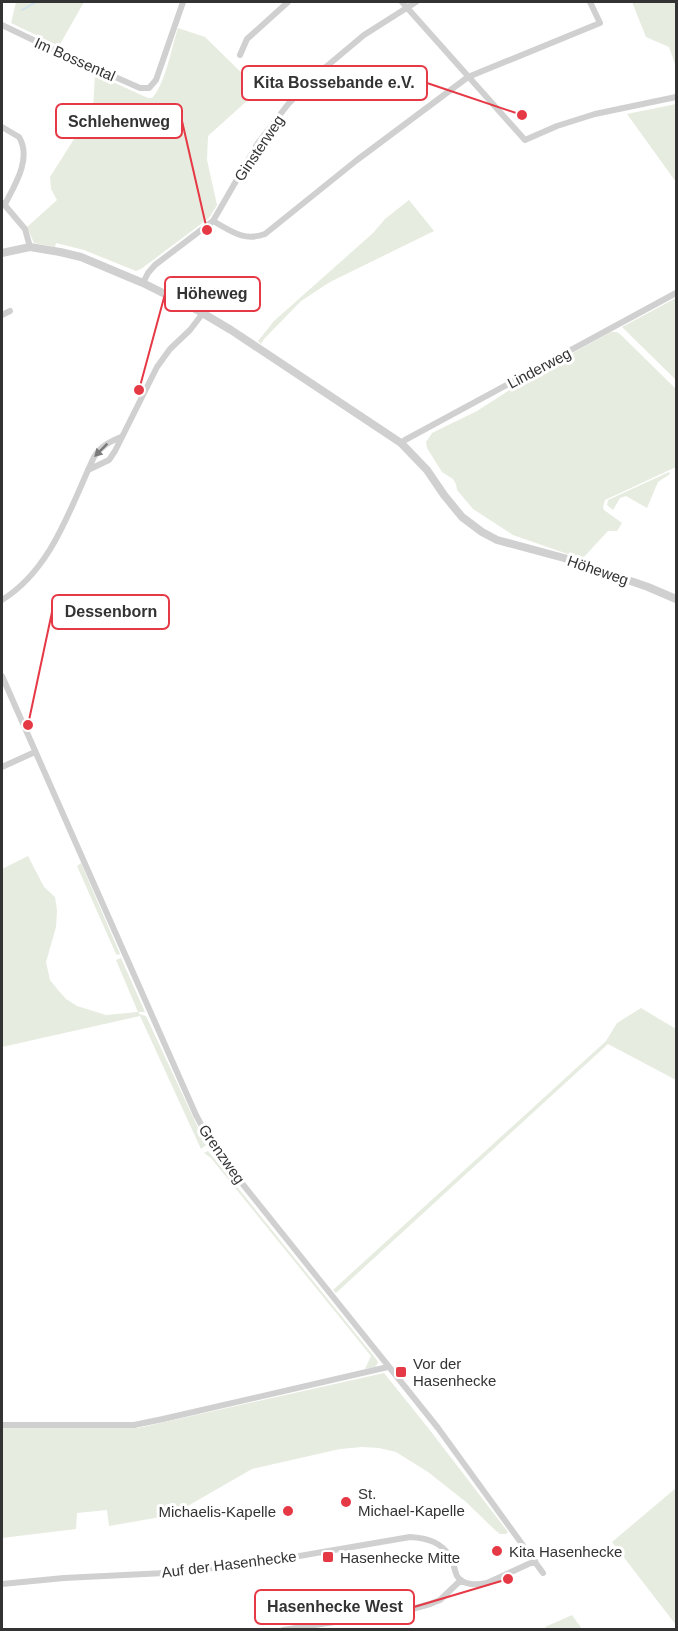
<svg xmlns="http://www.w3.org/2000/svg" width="678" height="1631" viewBox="0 0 678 1631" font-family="Arial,sans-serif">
	<rect width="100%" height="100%" fill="#fff"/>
	<!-- green -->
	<path fill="#e6ecdf" d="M16,2h68l-25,44 -48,-23z
		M632,2h44v65l-7,-20 -23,-10z
		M178,28l27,9 54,53 -51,46 -1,24 10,45 -8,13 -68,51 -5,2 -52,-21 -28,-7 -1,4 -21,-4 -7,-16 30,-27 -6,-11 -1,-12 43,-68 2,-35 53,24h4c13,-13 20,-52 26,-70z
		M676,104v78l-49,-68z
		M409,200l25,31 -104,51 -29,19 -37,38 -3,5 -3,-3 16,-20 99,-88 12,-14z
		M676,298v82l-54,-53z
		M611,332h6l4,3 55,54v78l-71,33 -2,7 1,3 18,13 -5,8h-9l-26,28 -69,-24 -40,-26 -16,-19 -1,-6 -3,-5 -11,-7 -15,-24 -1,-6 6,-9 45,-22 59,-38z
		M669,472l1,2 -12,8 -11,26 -21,-12 -6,2 -7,12 -6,-5 1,-5z
		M28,856l16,31 11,10 2,13 -1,17 -10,35 4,18 8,10 8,9 11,7 29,9 32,-3 -22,-52 5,-2 24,54h-6v2l7,2 60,129 -5,4 -61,-133 -138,31v-178z
		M81,863l39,91 -2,1 -2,-1 -39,-88z
		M641,1008l35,21v51l-68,-36 -272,249 -3,-3 273,-249 11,-18z
		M208,1151l169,209 1,3 -3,4 -10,2 6,-13 -160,-198 -7,-5z
		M384,1373l45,56 79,103 -2,2h-6l-5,-4 -29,-28 -38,-30 -32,-20 -17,-4 -17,-1 -22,2 -88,20 -80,46 -63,11 -2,-16 -30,3 -1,16 -74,9v-110h136z
		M676,1488v137l-64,-83z
		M572,1615l10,14h-35l-2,-2z"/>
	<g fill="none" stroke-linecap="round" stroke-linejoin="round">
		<!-- stream -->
		<path stroke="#cfe2ee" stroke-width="2" d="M22,10l14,-8"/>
		<!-- minor -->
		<path stroke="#d0d0d0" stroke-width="6" d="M402,2l123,138 32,-14 38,-12 81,-17
			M2,25l50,24 88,39h9l7,-8 27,-78
			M240,55l7,-16 41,-37
			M2,127l17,10c13,21 -4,48 -14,67
			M3,203l22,26 5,18
			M213,221c18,10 31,21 52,13l92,-74 111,-83 132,-54 -10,-21
			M143,283l5,-10 7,-8 58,-44 45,-78 31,-40 38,-37 37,-31 52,-33
			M2,315l8,-4
			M401,443l4,-3 271,-147
			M88,470l21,-10 6,-9 42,-84 13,-18 20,-19 13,-17
			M2,600c50,-31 68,-92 92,-143 7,-11 15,-15 27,-20
			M2,676l194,439 17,32 225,281 105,145
			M2,767l33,-15
			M2,1425h132l29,-6 225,-52
			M2,1584l62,-6 101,-5 88,-9 157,-27c17,1 32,5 41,21 3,5 3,12 6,18 6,10 21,9 30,7l48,-22
			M283,1630l122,-19 25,-7 10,-4 21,-20"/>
		<!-- tertiary -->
		<path stroke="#d0d0d0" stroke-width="8" d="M2,253l28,-6 30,5 21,5 62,26 56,28 32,19 170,113 26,27 17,25 18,22 20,15 15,8 67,18 84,29 28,12"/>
	</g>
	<!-- one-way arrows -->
	<defs><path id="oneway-solid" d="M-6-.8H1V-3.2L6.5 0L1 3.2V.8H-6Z" transform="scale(1.5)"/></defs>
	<use fill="#7a7a7a" href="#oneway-solid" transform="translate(101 450) rotate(135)"/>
	<!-- markers -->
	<g fill="#e63946" stroke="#fff" stroke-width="2">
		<rect x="395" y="1366" width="12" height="12" rx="3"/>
		<circle cx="346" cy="1502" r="6"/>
		<circle cx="288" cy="1511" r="6"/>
		<circle cx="497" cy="1551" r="6"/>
		<rect x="322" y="1551" width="12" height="12" rx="3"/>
	</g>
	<g text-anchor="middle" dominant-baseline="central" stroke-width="6" stroke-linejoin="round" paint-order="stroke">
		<!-- street labels -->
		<g font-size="15" fill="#333" stroke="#fff">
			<text transform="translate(75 59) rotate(24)">Im Bossental</text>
			<text transform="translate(259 148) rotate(-56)">Ginsterweg</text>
			<text transform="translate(539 368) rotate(-28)">Linderweg</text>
			<text transform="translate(598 570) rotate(19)">Höheweg</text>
			<text transform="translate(222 1154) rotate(55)">Grenzweg</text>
			<text transform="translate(229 1564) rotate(-7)">Auf der Hasenhecke</text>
		</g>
		<!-- poi labels -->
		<g font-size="15" fill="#333" stroke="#fff" text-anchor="start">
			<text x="413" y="1363">Vor der<tspan x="413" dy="17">Hasenhecke</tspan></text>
			<text x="358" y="1493">St.<tspan x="358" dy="17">Michael-Kapelle</tspan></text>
			<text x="276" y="1511" text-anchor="end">Michaelis-Kapelle</text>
			<text x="509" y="1551">Kita Hasenhecke</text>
			<text x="340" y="1557">Hasenhecke Mitte</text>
		</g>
	</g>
	<!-- callouts -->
	<path fill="none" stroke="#e63946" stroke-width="2" d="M522 115L427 83M207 230L182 121M139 390L165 294M28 725L52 612M508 1579L414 1607"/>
	<g fill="#e63946" stroke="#fff" stroke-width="2">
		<circle cx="522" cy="115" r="6"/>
		<circle cx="207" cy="230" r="6"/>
		<circle cx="139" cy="390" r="6"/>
		<circle cx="28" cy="725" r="6"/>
		<circle cx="508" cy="1579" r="6"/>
	</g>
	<g fill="#fff" stroke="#e63946" stroke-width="2">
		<rect x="242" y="66" width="185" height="34" rx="6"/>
		<rect x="56" y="104" width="126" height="34" rx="6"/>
		<rect x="165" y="277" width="95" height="34" rx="6"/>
		<rect x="52" y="595" width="117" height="34" rx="6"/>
		<rect x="255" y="1590" width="159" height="34" rx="6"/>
	</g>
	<g font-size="16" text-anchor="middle" font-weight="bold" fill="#333">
		<text x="334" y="88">Kita Bossebande e.V.</text>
		<text x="119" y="127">Schlehenweg</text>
		<text x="212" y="299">Höheweg</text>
		<text x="111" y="617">Dessenborn</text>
		<text x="335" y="1612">Hasenhecke West</text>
	</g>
	<!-- border -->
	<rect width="678" height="1631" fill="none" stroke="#333333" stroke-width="6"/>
</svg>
